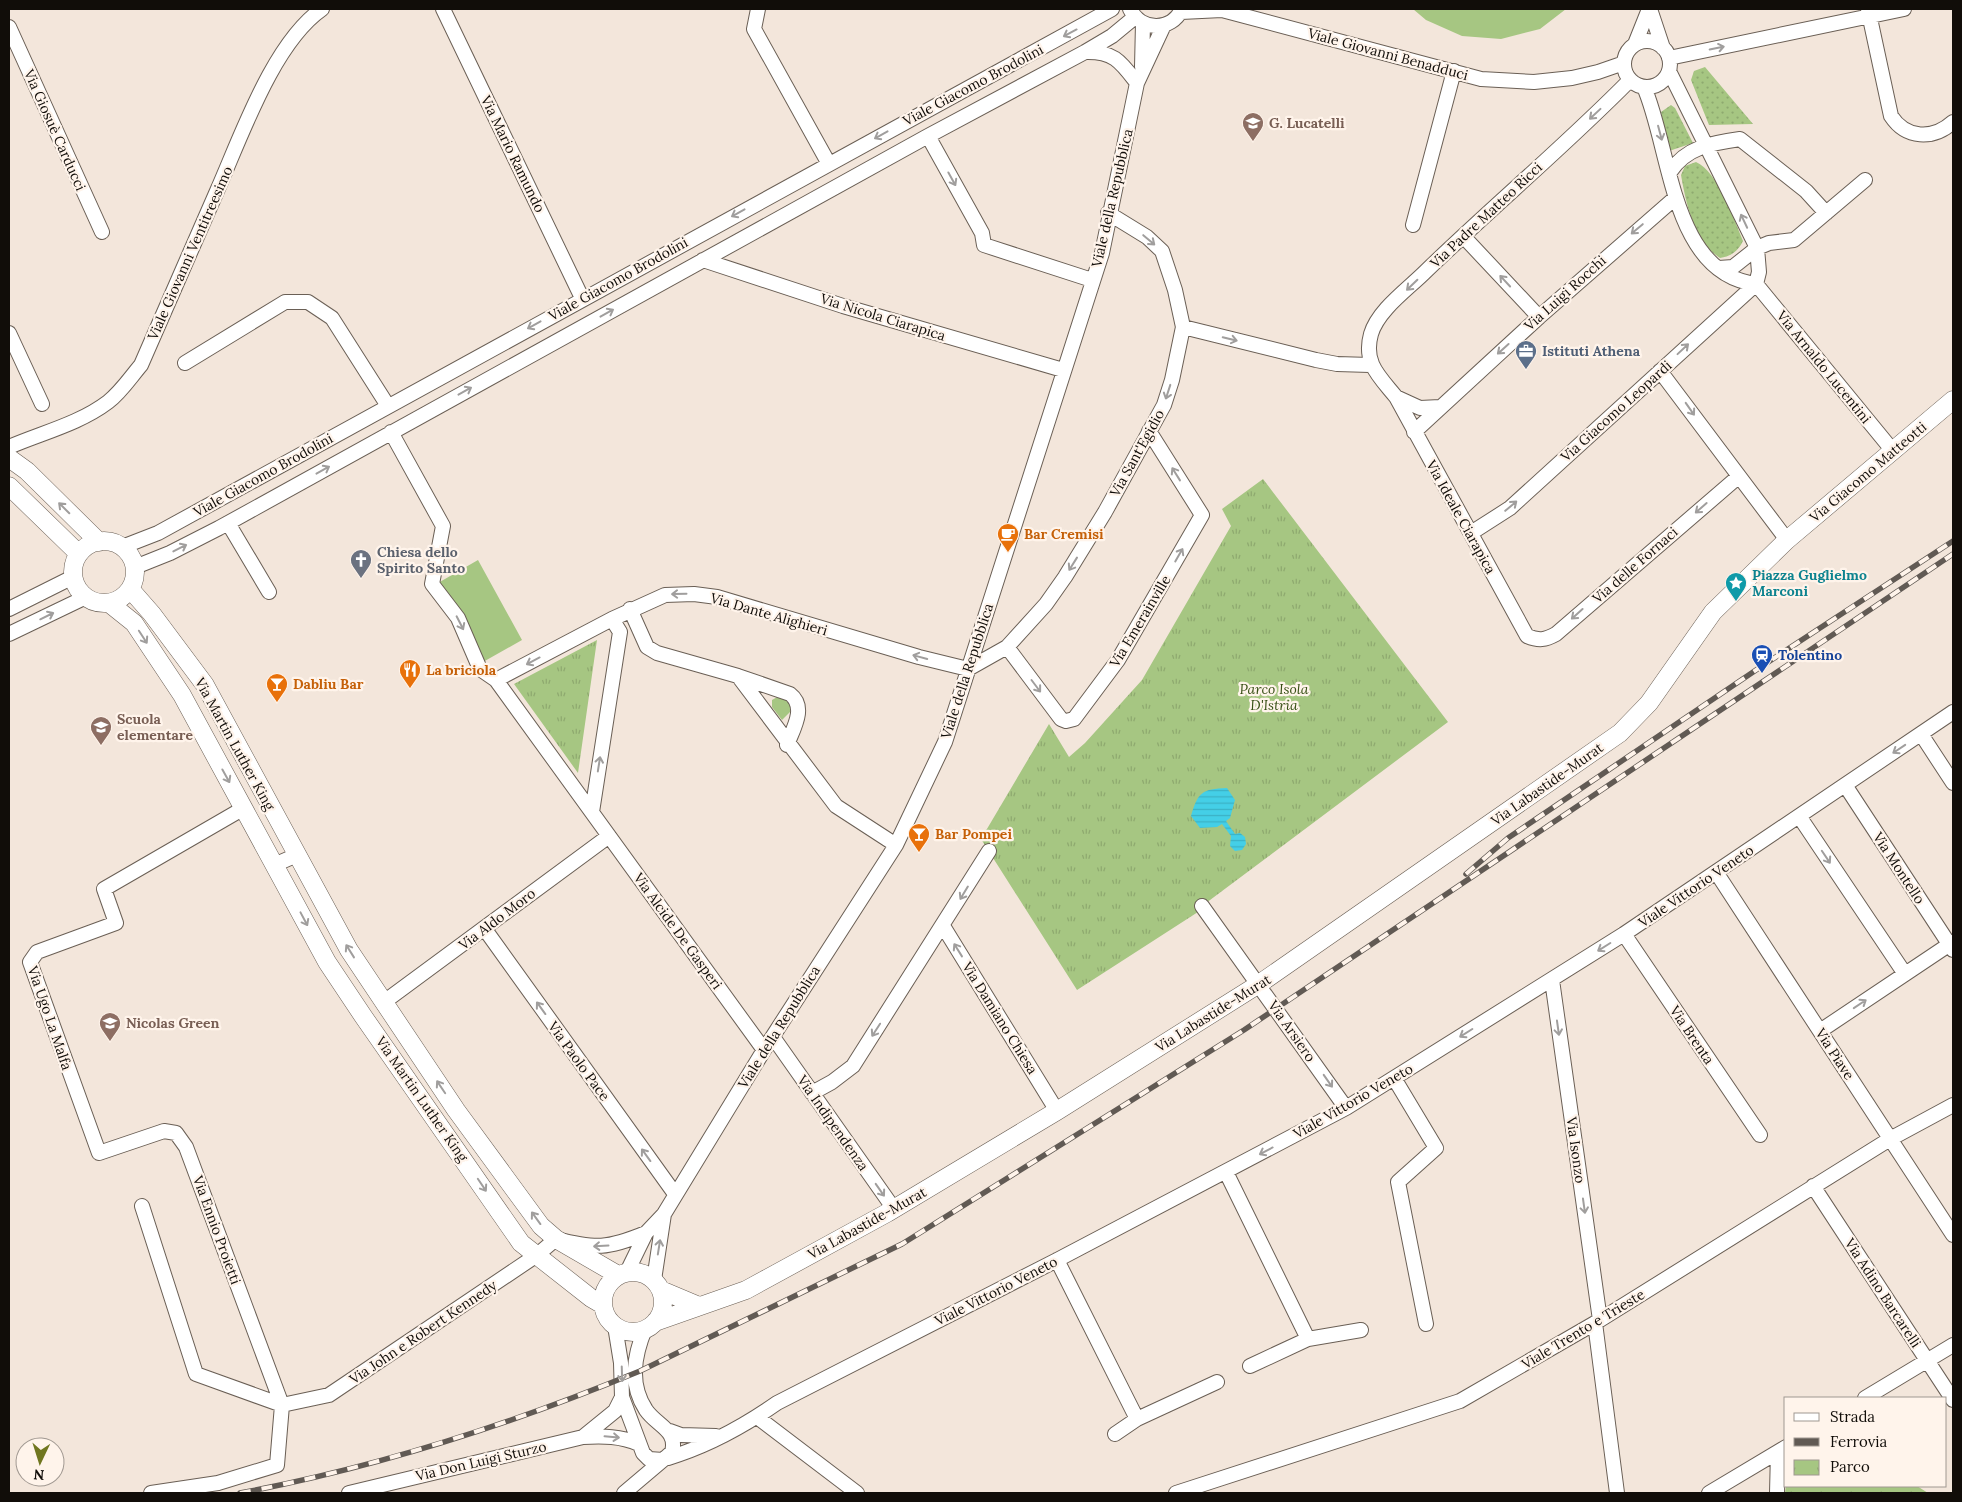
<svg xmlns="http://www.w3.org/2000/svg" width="1962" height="1502" viewBox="0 0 1962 1502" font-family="Lora,serif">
	<defs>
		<pattern id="grass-dots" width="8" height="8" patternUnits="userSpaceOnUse" patternTransform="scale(1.25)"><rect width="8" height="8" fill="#a6c682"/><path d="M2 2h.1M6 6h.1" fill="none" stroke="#8ea96f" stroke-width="1.8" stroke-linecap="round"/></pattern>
		<pattern id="park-tufts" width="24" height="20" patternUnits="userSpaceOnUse" patternTransform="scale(1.25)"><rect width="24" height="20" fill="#a6c682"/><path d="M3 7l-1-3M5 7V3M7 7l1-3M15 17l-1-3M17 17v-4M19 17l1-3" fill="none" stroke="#8ea96f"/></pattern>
		<pattern id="water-rules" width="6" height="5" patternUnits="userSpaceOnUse" patternTransform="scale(1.25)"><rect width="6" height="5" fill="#44cfe7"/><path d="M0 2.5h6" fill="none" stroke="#3bb1c5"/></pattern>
	</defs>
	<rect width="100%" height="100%" fill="#f3e6db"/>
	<!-- grass -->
	<path fill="url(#grass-dots)" d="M1705,67l48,57 -44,1 -18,-45 3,-9z
		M1671,105l4,3 18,35 -24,8 -8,-39z
		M1696,162c22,10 38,57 47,79 -5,10 -11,15 -23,17 -26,-17 -34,-54 -39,-83l4,-9z"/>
	<!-- park -->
	<path fill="url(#park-tufts)" d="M1263,479l185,243 -246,184 -4,6 -121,78 -96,-151 68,-115 20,33 16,-14 57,-63 89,-154 -9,-17z
		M597,640l-19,133 -64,-89z
		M1786,1486h131l11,7h-143z"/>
	<!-- garden -->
	<path fill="#a6c682" d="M1413,9h153l-26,20 -39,10 -39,-3 -36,-16z
		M478,560l44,80 -39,22 -45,-79z
		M779,696l7,2 6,9 -2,5 -8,8 -10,-13v-7z"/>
	<!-- water -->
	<path fill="url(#water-rules)" d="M1227,788l8,12 -5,18 -4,3 9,13 5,-1 5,4 1,7 -4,6 -7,1 -5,-5 1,-10 -9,-12 -5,3 -17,1 -9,-12c7,-24 11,-27 36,-28z"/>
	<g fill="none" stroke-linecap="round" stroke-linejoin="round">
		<!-- minor casing -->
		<g stroke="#6a5f55" stroke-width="16">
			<path id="minor" d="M443,9l139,289
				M758,9l-4,20 75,135
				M1130,9c11,22 41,23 52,0
				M1650,9l13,39
				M1868,9l23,107c15,23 42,24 62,6
				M1181,12l41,-2 259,69 53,3 38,-4 26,-6 26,-9
				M9,27l93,205
				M1624 64a23 23 0 1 1 46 0a23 23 0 1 1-46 0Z
				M1635,44l14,-35
				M1085,52c29,-1 36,10 52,31
				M1669,58l235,-49
				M1142,67l1,-44
				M1669,71l88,177 2,24 -3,12
				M1630,80c-66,67 -138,127 -205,192 -17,17 -47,38 -54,62 -8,29 8,42 25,63l131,239c12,5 18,4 29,-2l182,-157
				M1644,87c27,61 27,187 112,197l137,167
				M928,136l54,97 2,12 108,35
				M1670,172c16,-25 42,-29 70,-33l66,52 20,22
				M1413,225l41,-154
				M1463,236l76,81
				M703,260l140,46 220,64
				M1719,268l14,-1 24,-19 12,-5 25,-3 71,-60
				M1183,327l133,33 21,4 33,1
				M9,333l33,71
				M185,363l100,-61h23l24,16 56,88
				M1660,371l127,169
				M1396,397l24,11 20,-1
				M391,432l52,94 -11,58 26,34 22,51 16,11 268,370
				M1414,432l125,-115 136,-119
				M9,447c32,-14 70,-23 99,-45 13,-10 22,-24 33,-37 25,-58 51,-116 76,-174 24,-54 56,-148 105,-182
				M228,523l41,69
				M1471,533l39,-25 246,-224
				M122,547l36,-14 954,-524
				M135,567l35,-14 49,-25 709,-392 157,-84 27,-16 23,-19
				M9,609l64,-32
				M630,609l17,38 10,6 81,23 98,130 60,39
				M9,634l77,-37
				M1007,647l54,72 5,2 8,-2 44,-59 84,-145 -53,-84
				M738,676l52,18c17,13 3,35 -3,51
				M496,680l116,-61 53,-24 29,-1 23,3 202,60 49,12 39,-22 39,-43 19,-27 40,-65 59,-107 8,-25 11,-53 -8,-37 -13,-39 -15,-14 -39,-24
				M1921,734l32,49
				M1845,785l108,165
				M592,812l28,-180 -8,-13
				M1799,816l106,158
				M274,865l23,-10
				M1716,872l237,363
				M1202,906l144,202
				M943,926l114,185
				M484,928l191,266
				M1624,934l136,201
				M1552,980l48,340
				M384,1002l225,-166
				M1820,1031l133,-89
				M773,1037l121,172
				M1394,1078l42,70 -38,34 28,142
				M812,1093l20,-11 21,-16 136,-215
				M1226,1172l82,167
				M1813,1186l140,214
				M142,1206l54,168 86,31
				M1057,1260l80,159
				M627,1272l19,-39 18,-19 100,-164 132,-205 49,-103 157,-489 35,-170 27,-58
				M654,1280l10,-66
				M1595,1323l22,170
				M615,1326l6,37 1,34 21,56 6,6 14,1 9,-8c6,-22 -15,-26 -26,-42 -17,-26 -12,-54 -1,-81
				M1250,1366l58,-27 53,-9
				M1865,1398l88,-53
				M282,1405l47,-10 208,-140 19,-16c40,10 51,10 90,-6
				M757,1417l100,76
				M670,1431l11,4 35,1
				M1115,1434l22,-15 80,-37
				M583,1437l32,-26 7,-14
				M668,1458c40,-12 76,-32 109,-55l280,-143 289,-152 278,-174 329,-222
				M151,1493l67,-10 59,-18 5,-60 -96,-258 -10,-14 -12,-2 -65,22 -69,-191 7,-10 79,-29 -12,-34 140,-81
				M349,1493l234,-56c21,-1 37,-1 56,7
				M624,1493l39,-33
				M1176,1493l284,-92 135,-78 295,-184 63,-34
				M1709,1493l77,-46
				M1777,1493l1,-41"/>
		</g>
		<!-- tertiary casing -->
		<g stroke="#6a5f55" stroke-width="19">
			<path id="tertiary" d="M9,458l18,13 72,71
				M9,486l70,68
				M73 572a31 31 0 1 1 62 0a31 31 0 1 1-62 0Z
				M131,590l21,24 53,71 144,265 107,160 85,116 15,13 62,36
				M109,603l25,20 48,72 145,267 36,54 158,227 70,55 12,7
				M603 1302a30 30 0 1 1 60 0a30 30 0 1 1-60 0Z
				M661,1290l38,16
				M655,1322l91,-32 141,-77 170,-102 202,-127 361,-251 29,-30 64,-91 36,-35 38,-37 166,-140"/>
		</g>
		<!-- minor -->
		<use href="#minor" stroke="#fff" stroke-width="14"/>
		<!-- tertiary -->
		<use href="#tertiary" stroke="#fff" stroke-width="18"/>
		<!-- rail casing -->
		<g stroke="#615a54" stroke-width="5.5">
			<path id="rail" d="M1466,874l42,-36 251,-170 194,-127
				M240,1493c134,-25 274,-70 400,-122l262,-127 342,-214 709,-476"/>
		</g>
		<!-- rail -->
		<use href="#rail" stroke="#fff4eb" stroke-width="4" stroke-dasharray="11" stroke-linecap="butt"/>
	</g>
	<!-- one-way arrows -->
	<defs><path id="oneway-shaft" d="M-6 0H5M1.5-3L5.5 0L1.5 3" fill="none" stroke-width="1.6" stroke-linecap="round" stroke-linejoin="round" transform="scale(1.25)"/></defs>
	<g stroke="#a09e9d">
		<use href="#oneway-shaft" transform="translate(1070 33) rotate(152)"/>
		<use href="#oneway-shaft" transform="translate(1717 48) rotate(-12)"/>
		<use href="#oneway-shaft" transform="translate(1595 114) rotate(137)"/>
		<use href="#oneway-shaft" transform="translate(1660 133) rotate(75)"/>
		<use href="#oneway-shaft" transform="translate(881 135) rotate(151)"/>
		<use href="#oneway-shaft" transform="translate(952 179) rotate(61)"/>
		<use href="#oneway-shaft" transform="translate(738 213) rotate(151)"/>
		<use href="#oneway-shaft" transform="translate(1744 221) rotate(-115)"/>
		<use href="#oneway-shaft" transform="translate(1637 229) rotate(140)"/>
		<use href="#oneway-shaft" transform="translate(1149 240) rotate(40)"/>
		<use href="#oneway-shaft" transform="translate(1505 281) rotate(-133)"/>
		<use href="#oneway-shaft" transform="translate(1412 285) rotate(136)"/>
		<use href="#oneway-shaft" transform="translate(607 313) rotate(-29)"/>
		<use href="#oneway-shaft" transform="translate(534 325) rotate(151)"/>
		<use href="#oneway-shaft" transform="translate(1230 339) rotate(14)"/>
		<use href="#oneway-shaft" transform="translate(1503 349) rotate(138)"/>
		<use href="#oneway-shaft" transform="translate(1683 349) rotate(-43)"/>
		<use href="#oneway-shaft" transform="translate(465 391) rotate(-29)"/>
		<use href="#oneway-shaft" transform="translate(1168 392) rotate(108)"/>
		<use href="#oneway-shaft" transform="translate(1690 409) rotate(55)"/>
		<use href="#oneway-shaft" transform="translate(323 470) rotate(-29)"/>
		<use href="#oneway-shaft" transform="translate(1176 474) rotate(-122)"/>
		<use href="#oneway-shaft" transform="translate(1511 506) rotate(-40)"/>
		<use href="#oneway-shaft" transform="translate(64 508) rotate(-135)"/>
		<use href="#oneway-shaft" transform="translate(1701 508) rotate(139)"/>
		<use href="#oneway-shaft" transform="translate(180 548) rotate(-27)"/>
		<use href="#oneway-shaft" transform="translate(1179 555) rotate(-60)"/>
		<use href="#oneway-shaft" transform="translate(1073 564) rotate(122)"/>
		<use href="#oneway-shaft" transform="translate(679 594) rotate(179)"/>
		<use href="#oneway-shaft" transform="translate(1577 614) rotate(138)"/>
		<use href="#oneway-shaft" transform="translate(47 616) rotate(-26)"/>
		<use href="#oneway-shaft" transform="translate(460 623) rotate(63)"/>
		<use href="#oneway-shaft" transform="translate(143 637) rotate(57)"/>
		<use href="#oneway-shaft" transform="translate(920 657) rotate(-165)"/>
		<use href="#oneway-shaft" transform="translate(533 661) rotate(152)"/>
		<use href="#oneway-shaft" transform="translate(1036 686) rotate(53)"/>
		<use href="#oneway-shaft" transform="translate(1899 749) rotate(146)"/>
		<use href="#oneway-shaft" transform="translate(599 764) rotate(-81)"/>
		<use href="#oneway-shaft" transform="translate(226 776) rotate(61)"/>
		<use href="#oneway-shaft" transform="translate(1826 857) rotate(56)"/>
		<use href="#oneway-shaft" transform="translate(964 893) rotate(121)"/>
		<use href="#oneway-shaft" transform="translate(304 919) rotate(62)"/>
		<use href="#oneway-shaft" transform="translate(1604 947) rotate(148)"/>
		<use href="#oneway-shaft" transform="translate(958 950) rotate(-122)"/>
		<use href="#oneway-shaft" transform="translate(350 951) rotate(-122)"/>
		<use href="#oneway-shaft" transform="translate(1860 1004) rotate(-34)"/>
		<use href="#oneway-shaft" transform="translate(541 1008) rotate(-126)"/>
		<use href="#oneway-shaft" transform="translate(1558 1028) rotate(82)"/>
		<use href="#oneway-shaft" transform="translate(876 1030) rotate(123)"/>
		<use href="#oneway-shaft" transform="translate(1466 1033) rotate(148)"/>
		<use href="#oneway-shaft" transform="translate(1328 1081) rotate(55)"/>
		<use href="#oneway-shaft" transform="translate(441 1087) rotate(-124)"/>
		<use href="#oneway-shaft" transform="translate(1266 1151) rotate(152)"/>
		<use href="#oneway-shaft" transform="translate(646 1155) rotate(-126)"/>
		<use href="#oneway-shaft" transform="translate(482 1185) rotate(56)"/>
		<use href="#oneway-shaft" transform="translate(880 1190) rotate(55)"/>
		<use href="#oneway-shaft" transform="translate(1584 1206) rotate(82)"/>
		<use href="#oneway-shaft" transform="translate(536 1218) rotate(-126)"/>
		<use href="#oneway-shaft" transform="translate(601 1246) rotate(177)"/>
		<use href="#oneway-shaft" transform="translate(659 1247) rotate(-81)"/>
		<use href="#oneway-shaft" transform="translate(622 1374) rotate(88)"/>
		<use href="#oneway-shaft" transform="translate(612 1437) rotate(5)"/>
	</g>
	<!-- icons -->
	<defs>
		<g id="school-pin" transform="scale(1.125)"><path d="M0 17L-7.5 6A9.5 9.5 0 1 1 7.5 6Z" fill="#8d6e63" stroke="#fff4eb"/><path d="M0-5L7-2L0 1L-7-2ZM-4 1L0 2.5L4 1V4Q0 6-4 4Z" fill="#fff"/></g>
		<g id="office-pin" transform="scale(1.125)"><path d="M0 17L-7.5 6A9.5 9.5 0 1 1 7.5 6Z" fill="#5c6f8a" stroke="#fff4eb"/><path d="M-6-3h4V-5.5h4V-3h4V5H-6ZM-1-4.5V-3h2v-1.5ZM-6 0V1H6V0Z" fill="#fff"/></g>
		<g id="cafe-pin" transform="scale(1.125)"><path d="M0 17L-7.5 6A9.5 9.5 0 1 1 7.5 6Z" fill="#e8710a" stroke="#fff4eb"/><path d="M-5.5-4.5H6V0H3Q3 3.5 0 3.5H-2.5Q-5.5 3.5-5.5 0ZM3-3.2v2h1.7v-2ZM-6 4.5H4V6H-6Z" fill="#fff"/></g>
		<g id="church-pin" transform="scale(1.125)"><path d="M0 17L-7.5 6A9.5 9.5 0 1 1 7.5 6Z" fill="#6b7280" stroke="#fff4eb"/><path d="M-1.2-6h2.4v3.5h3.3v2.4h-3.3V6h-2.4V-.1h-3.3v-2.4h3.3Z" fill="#fff"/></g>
		<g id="sight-pin" transform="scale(1.125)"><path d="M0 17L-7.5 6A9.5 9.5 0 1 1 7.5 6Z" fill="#0f9aa8" stroke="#fff4eb"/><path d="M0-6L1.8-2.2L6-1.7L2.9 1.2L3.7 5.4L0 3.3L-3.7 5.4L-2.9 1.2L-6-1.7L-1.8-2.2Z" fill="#fff"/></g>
		<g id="station-pin" transform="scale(1.125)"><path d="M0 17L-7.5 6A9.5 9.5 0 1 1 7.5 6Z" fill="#1a4fb4" stroke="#fff4eb"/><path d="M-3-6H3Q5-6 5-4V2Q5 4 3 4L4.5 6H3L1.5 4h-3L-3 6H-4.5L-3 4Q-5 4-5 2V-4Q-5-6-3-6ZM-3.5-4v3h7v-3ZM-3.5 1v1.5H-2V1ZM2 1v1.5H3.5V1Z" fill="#fff"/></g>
		<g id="restaurant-pin" transform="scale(1.125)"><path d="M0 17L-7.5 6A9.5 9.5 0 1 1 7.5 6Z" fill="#e8710a" stroke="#fff4eb"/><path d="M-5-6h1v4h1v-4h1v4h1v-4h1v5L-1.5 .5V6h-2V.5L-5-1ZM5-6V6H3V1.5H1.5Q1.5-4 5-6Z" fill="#fff"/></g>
		<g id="bar-pin" transform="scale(1.125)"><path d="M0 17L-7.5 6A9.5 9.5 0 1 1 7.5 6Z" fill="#e8710a" stroke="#fff4eb"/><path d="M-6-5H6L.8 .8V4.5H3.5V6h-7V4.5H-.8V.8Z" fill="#fff"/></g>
	</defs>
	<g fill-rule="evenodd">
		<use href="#school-pin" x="1253" y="123"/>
		<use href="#office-pin" x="1526" y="351"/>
		<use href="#cafe-pin" x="1008" y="534"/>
		<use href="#church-pin" x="361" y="560"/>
		<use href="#sight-pin" x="1736" y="583"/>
		<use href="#station-pin" x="1762" y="655"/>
		<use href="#restaurant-pin" x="410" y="670"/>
		<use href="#bar-pin" x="277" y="684"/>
		<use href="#school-pin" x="101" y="727"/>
		<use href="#bar-pin" x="919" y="834"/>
		<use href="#school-pin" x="110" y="1023"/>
	</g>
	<g text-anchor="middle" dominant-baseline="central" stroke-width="4.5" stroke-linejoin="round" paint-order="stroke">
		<!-- street labels -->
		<g font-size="14" fill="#110d09" stroke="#fff4eb">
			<text transform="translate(1388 54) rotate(15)">Viale Giovanni Benadduci</text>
			<text transform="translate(973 85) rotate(-28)">Viale Giacomo Brodolini</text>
			<text transform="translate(55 130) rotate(66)">Via Giosuè Carducci</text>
			<text transform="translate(513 154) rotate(64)">Via Mario Ramundo</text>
			<text transform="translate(1112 198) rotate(-77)">Viale della Repubblica</text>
			<text transform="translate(1486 215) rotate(-43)">Via Padre Matteo Ricci</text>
			<text transform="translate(190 253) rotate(-66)">Viale Giovanni Ventitreesimo</text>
			<text transform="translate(618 279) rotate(-29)">Viale Giacomo Brodolini</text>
			<text transform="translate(1565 293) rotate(-42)">Via Luigi Rocchi</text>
			<text transform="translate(883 317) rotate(17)">Via Nicola Ciarapica</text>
			<text transform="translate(1824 367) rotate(51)">Via Arnaldo Lucentini</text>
			<text transform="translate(1616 411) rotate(-42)">Via Giacomo Leopardi</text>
			<text transform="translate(1137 453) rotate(-61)">Via Sant'Egidio</text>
			<text transform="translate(1868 472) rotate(-40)">Via Giacomo Matteotti</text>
			<text transform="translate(263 475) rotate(-29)">Viale Giacomo Brodolini</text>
			<text transform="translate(1461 517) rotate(61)">Via Ideale Ciarapica</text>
			<text transform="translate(1635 565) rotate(-41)">Via delle Fornaci</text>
			<text transform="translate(769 614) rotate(16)">Via Dante Alighieri</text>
			<text transform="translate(1140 621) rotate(-59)">Via Emerainville</text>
			<text transform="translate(967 671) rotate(-72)">Viale della Repubblica</text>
			<text transform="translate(235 744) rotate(61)">Via Martin Luther King</text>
			<text transform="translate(1547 784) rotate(-35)">Via Labastide-Murat</text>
			<text transform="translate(1899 868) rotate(57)">Via Montello</text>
			<text transform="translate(1696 886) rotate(-34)">Viale Vittorio Veneto</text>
			<text transform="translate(497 919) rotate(-37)">Via Aldo Moro</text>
			<text transform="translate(678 931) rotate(54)">Via Alcide De Gasperi</text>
			<text transform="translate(1213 1013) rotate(-32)">Via Labastide-Murat</text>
			<text transform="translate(50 1018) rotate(71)">Via Ugo La Malfa</text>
			<text transform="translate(1000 1018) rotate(58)">Via Damiano Chiesa</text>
			<text transform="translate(779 1027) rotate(-58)">Viale della Repubblica</text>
			<text transform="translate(1292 1031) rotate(55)">Via Arsiero</text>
			<text transform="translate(1692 1035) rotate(56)">Via Brenta</text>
			<text transform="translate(1835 1054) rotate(57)">Via Piave</text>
			<text transform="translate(579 1061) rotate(54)">Via Paolo Pace</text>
			<text transform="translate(422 1099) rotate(55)">Via Martin Luther King</text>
			<text transform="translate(1353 1101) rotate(-30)">Viale Vittorio Veneto</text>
			<text transform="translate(833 1123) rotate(55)">Via Indipendenza</text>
			<text transform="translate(1576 1150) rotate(82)">Via Isonzo</text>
			<text transform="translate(867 1223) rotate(-29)">Via Labastide-Murat</text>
			<text transform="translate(217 1230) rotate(70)">Via Ennio Proietti</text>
			<text transform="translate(996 1291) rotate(-27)">Viale Vittorio Veneto</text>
			<text transform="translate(1883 1293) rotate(57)">Via Adino Barcarelli</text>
			<text transform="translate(1583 1329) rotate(-31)">Viale Trento e Trieste</text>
			<text transform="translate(423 1332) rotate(-34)">Via John e Robert Kennedy</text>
			<text transform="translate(481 1461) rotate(-13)">Via Don Luigi Sturzo</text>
		</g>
		<!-- education labels -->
		<g font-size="14" font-weight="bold" fill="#785e54" stroke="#fff4eb" text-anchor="start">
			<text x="1269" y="123">G. Lucatelli</text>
			<text x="117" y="719">Scuola<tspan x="117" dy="16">elementare</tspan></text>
			<text x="126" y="1023">Nicolas Green</text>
		</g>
		<!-- service labels -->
		<g font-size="14" font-weight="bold" fill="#4e5e75" stroke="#fff4eb" text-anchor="start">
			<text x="1542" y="351">Istituti Athena</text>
		</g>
		<!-- food labels -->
		<g font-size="14" font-weight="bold" fill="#c56008" stroke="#fff4eb" text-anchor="start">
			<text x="1024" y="534">Bar Cremisi</text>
			<text x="426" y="670">La briciola</text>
			<text x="293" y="684">Dabliu Bar</text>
			<text x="935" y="834">Bar Pompei</text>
		</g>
		<!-- worship labels -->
		<g font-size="14" font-weight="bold" fill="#5b616d" stroke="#fff4eb" text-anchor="start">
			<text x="377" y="552">Chiesa dello<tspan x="377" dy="16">Spirito Santo</tspan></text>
		</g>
		<!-- culture labels -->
		<g font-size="14" font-weight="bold" fill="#0d838f" stroke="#fff4eb" text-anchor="start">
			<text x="1752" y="575">Piazza Guglielmo<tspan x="1752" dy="16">Marconi</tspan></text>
		</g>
		<!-- transit labels -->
		<g font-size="14" font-weight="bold" fill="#164399" stroke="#fff4eb" text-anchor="start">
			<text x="1778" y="655">Tolentino</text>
		</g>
		<!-- park labels -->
		<g font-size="14" font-style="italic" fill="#374f14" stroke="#fff4eb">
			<text x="1274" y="689">Parco Isola<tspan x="1274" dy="16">D'Istria</tspan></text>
		</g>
	</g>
	<!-- border -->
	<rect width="1962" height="1502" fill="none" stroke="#110d09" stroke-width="20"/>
	<!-- legend -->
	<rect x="1784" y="1397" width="162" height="90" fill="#fff4eb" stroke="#a09891"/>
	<rect x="1794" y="1413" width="25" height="8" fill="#ffffff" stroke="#a09891"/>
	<text x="1830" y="1422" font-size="15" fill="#110d09">Strada</text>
	<rect x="1794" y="1438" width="25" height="8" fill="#615a54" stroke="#a09891"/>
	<text x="1830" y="1447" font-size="15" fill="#110d09">Ferrovia</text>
	<rect x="1794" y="1460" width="25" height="15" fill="url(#park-tufts)" stroke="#a09891"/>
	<text x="1830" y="1472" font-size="15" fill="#110d09">Parco</text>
	<!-- north arrow -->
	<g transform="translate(40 1462) rotate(184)"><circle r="24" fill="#fff4eb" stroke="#a09891"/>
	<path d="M0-4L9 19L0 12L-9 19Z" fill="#70761f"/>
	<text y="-8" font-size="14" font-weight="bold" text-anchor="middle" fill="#110d09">N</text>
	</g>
</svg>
